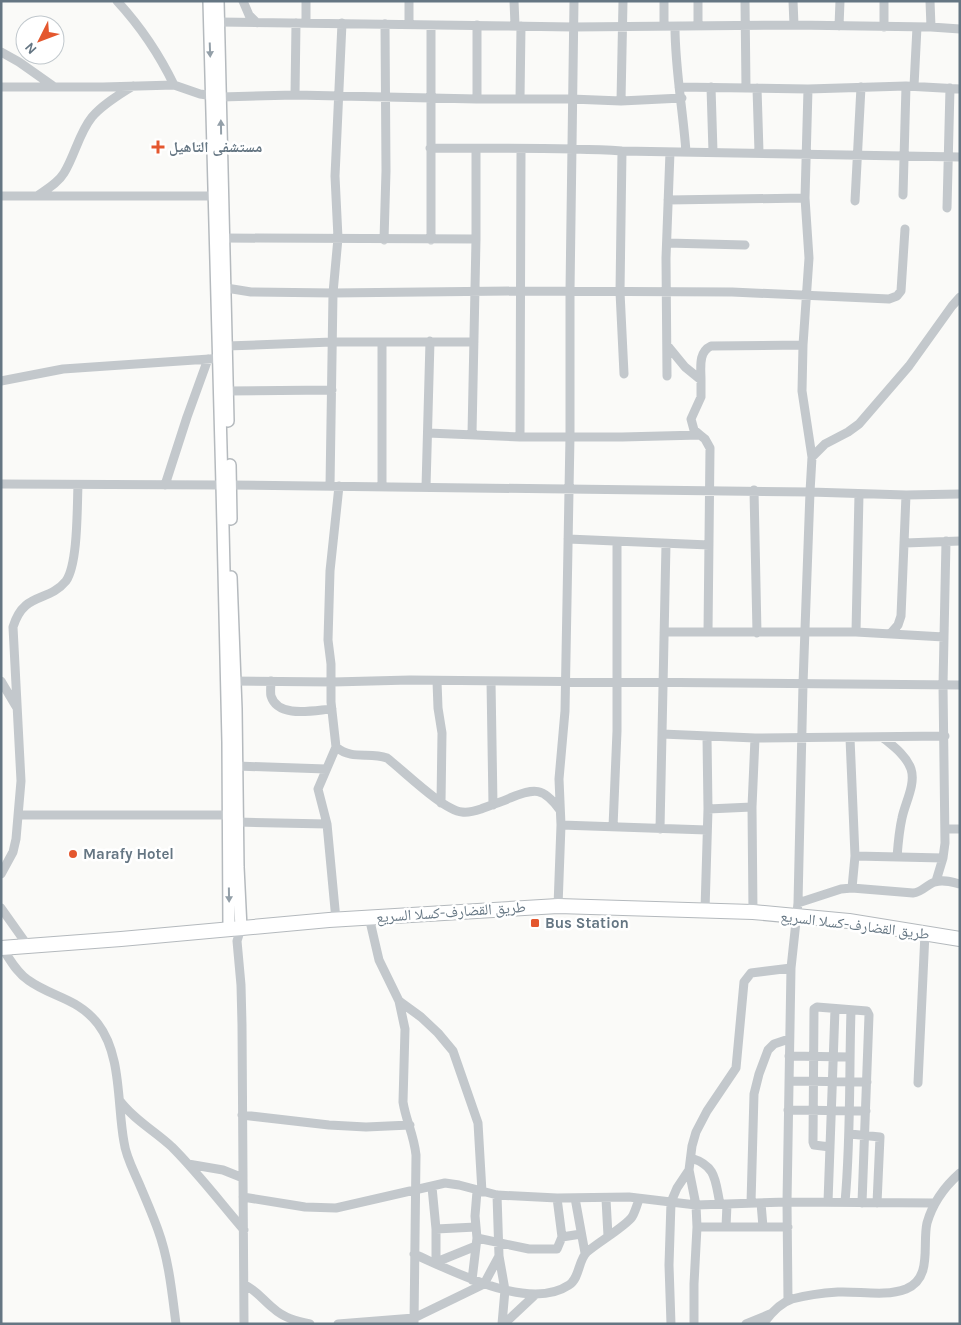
<svg xmlns="http://www.w3.org/2000/svg" width="961" height="1325" viewBox="0 0 961 1325" font-family="Karla,'Noto Naskh Arabic',sans-serif">
	<rect width="100%" height="100%" fill="#fafaf8"/>
	<g fill="none" stroke-linecap="round" stroke-linejoin="round">
		<!-- major casing -->
		<g stroke="#b5babe" stroke-width="14">
			<path id="major" d="M209,1l13,484 6,257 1,187
				M218,1l10,420
				M230,465l1,54
				M231,577l5,132 2,158 3,61"/>
		</g>
		<!-- highway casing -->
		<g stroke="#b4b9bd" stroke-width="16">
			<path id="highway" d="M1,948l120,-9 208,-19 229,-14 195,6 96,9 111,18"/>
		</g>
		<!-- minor -->
		<path stroke="#c3c8cc" stroke-width="9" d="M117,1c24,26 42,53 57,84
			M243,1l6,14 8,8
			M306,1v22
			M514,1l1,24
			M664,1v25
			M698,1v25
			M745,1l1,87
			M793,1l1,24
			M930,1l1,26
			M219,22l354,5 221,-2 137,2 29,2
			M409,24v-23
			M839,26l1,-25
			M675,27c0,42 8,83 11,125
			M884,27v-26
			M1,52l18,10 34,24
			M914,86l3,-59
			M1,87h102l71,-2 26,9 21,3 74,-2 182,4h94l50,2 61,-3
			M679,87l129,2 98,-3 54,3
			M711,87l2,65
			M757,88l2,64
			M808,89l-3,109 4,60 -6,87 -1,46 10,66 -2,35 96,3 54,-1
			M295,95l1,-72
			M477,99v-74
			M520,99l1,-73
			M621,101l2,-100
			M430,148c64,1 128,-1 192,3l338,6
			M622,151l-2,141 4,82
			M903,195l3,-109
			M1,196h212
			M37,196c10,-7 21,-13 27,-23 11,-18 15,-40 28,-56 11,-13 27,-22 41,-31
			M668,200l137,-2
			M855,201l6,-114
			M947,208l3,-120
			M224,238l252,1
			M384,240l2,-69 -1,-147
			M431,240v-215
			M667,243l78,2
			M220,287l31,5 82,1 187,-2 212,1 157,7 8,-3 4,-5 4,-62
			M382,342v145
			M667,345l18,22 16,13v17l-10,22 3,11 6,5
			M227,346l105,-4h142
			M667,376l-1,-118 4,-106
			M701,380c0,-12 -3,-28 10,-34l92,-1
			M1,381l62,-12 161,-11
			M228,391l104,-1
			M428,433l92,4h102l78,-2 5,4 5,9 -2,184
			M472,434l4,-195v-90
			M520,437l1,-287
			M812,457l13,-13 23,-12 11,-8 50,-58 43,-60 8,-9
			M1,484l221,1
			M165,485l22,-68 21,-58
			M230,485l580,7 -7,192 -5,219 -7,65 -4,234 1,98
			M330,486l3,-193 5,-55 -3,-62 7,-153
			M426,487l4,-146
			M754,490l3,143
			M568,539l141,6
			M905,543l55,-2
			M664,632h192l88,5
			M856,632l3,-138
			M891,633l7,-8 3,-9 5,-121
			M1,681l16,27
			M230,681l103,1 77,-2 550,5
			M271,681c0,4 -1,11 0,15 7,23 44,14 61,13
			M437,681l1,27 4,25 -1,70
			M491,681l2,124
			M662,734l93,4 190,-2
			M882,737c11,9 24,18 29,32 5,15 -6,34 -9,49 -3,13 -4,26 -5,39
			M850,738l5,118 -3,32
			M336,747c17,14 33,4 51,11 18,14 56,52 75,54 7,1 13,-1 19,-3 10,-4 20,-7 29,-11 25,-10 33,-11 50,12
			M237,766l89,3
			M708,809l44,-2
			M19,815h209
			M237,822l90,2
			M561,825l146,5
			M613,827l4,-96v-189
			M660,829l6,-285
			M945,829h15
			M855,856l88,2
			M1,874l12,-22 3,-13 5,-58 -8,-154c11,-36 35,-24 53,-46 12,-17 11,-73 12,-96
			M936,881l7,-23 2,-15 -2,-158 3,-144
			M798,903l43,-14 11,-1 61,5c10,-1 14,-9 22,-11 8,-3 17,0 25,2
			M558,906l3,-81 -2,-46 6,-68 5,-275v-145l4,-290
			M1,908l27,38
			M705,910l3,-101 -1,-72
			M753,912l-1,-105 3,-69
			M369,917l10,43 20,41 6,28 -2,73c3,19 11,33 13,53l-2,169
			M336,920l-9,-96 -9,-35 18,-42 -5,-45v-38l-3,-24 2,-69 9,-85
			M241,928l-4,13 4,44 1,40 2,299
			M2,948c8,11 14,24 26,32 25,18 50,18 70,44 24,31 19,81 26,118 2,16 11,31 17,46 6,14 12,28 17,42 11,30 14,63 18,94
			M399,1001l22,16 17,16 15,18 25,72 4,69
			M789,1056l61,1
			M789,1081l78,1
			M918,1083l7,-150
			M120,1101c14,19 35,30 52,46 26,26 48,55 72,83
			M788,1110l78,1
			M242,1115l87,10 37,2 44,-2
			M850,1134l30,3 -3,66
			M830,1147l-16,-2 -1,-3 1,-133 3,-2 50,4 2,4 -7,188
			M691,1158c26,8 24,23 29,46
			M188,1164l35,6 20,8
			M689,1170l7,35 1,22 -3,57v40
			M432,1187l4,42v33
			M497,1195l2,61 6,34 -3,34
			M243,1197l62,10 31,1 109,-25 14,2 38,10 60,3 72,-1 67,8 91,-3 148,1
			M575,1198l10,55
			M606,1199l2,37
			M828,1202l7,-193
			M845,1202c6,-64 4,-127 6,-192
			M751,1203l3,-109 5,-20 9,-24 6,-6 15,-5
			M761,1203l2,24
			M697,1227h91
			M726,1227l1,-23
			M436,1229l40,-2
			M562,1237l19,-3
			M477,1238l52,11h28l5,-12 -5,-39
			M414,1254c39,17 115,58 155,31 11,-7 9,-25 18,-33 10,-9 39,-26 45,-35 3,-5 5,-12 7,-18
			M434,1263l42,-17
			M472,1280l5,-42 -2,-22 2,-25
			M245,1285c12,6 18,15 28,23 11,10 23,13 37,16
			M338,1324l76,-6 70,-34 15,-28
			M504,1324l32,-30
			M671,1324l-2,-59 2,-63 6,-14 12,-18 3,-24 4,-14 11,-21 29,-43 8,-86 7,-9 40,-5
			M746,1324l24,-10
			M763,1324c8,-11 17,-21 29,-25 15,-4 31,-6 46,-7 22,-1 47,5 68,-3 27,-11 16,-44 21,-66 6,-21 17,-36 33,-50"/>
		<!-- major -->
		<use href="#major" stroke="#fff" stroke-width="11"/>
		<!-- highway -->
		<use href="#highway" stroke="#fff" stroke-width="14"/>
	</g>
	<!-- one-way arrows -->
	<defs><path id="oneway-solid" d="M-6-.8H1V-3.2L6.5 0L1 3.2V.8H-6Z" transform="scale(1.25)"/></defs>
	<g fill="#939fa8">
		<use href="#oneway-solid" transform="translate(210 50) rotate(88)"/>
		<use href="#oneway-solid" transform="translate(221 127) rotate(-91)"/>
		<use href="#oneway-solid" transform="translate(229 895) rotate(89)"/>
	</g>
	<!-- markers -->
	<g fill="#e4572e" stroke="#fff" stroke-width="2">
		<path d="M155.5 139.5h5v5h5v5h-5v5h-5v-5h-5v-5h5z"/>
		<circle cx="73" cy="854" r="5"/>
		<rect x="530" y="918" width="10" height="10" rx="2.5"/>
	</g>
	<g text-anchor="middle" dominant-baseline="central" stroke-width="5" stroke-linejoin="round" paint-order="stroke">
		<!-- poi labels -->
		<g font-size="15" font-weight="bold" fill="#657683" stroke="#fff" text-anchor="start">
			<text x="169" y="147">مستشفى التاهيل</text>
			<text x="83" y="854">Marafy Hotel</text>
			<text x="545" y="923">Bus Station</text>
		</g>
		<!-- street labels -->
		<g font-size="15" fill="#657683" stroke="#fff">
			<text transform="translate(451 912) rotate(-4)">طريق القضارف-كسلا السريع</text>
			<text transform="translate(855 925) rotate(7)">طريق القضارف-كسلا السريع</text>
		</g>
	</g>
	<!-- border -->
	<rect width="961" height="1325" fill="none" stroke="#657683" stroke-width="5"/>
	<!-- north arrow -->
	<g transform="translate(40 40) rotate(228)"><circle r="24" fill="#ffffff" stroke="#c1c8cd"/>
	<path d="M0-4L9 19L0 12L-9 19Z" fill="#e4572e"/>
	<text y="-8" font-size="14" font-weight="bold" text-anchor="middle" fill="#657683">N</text>
	</g>
</svg>
